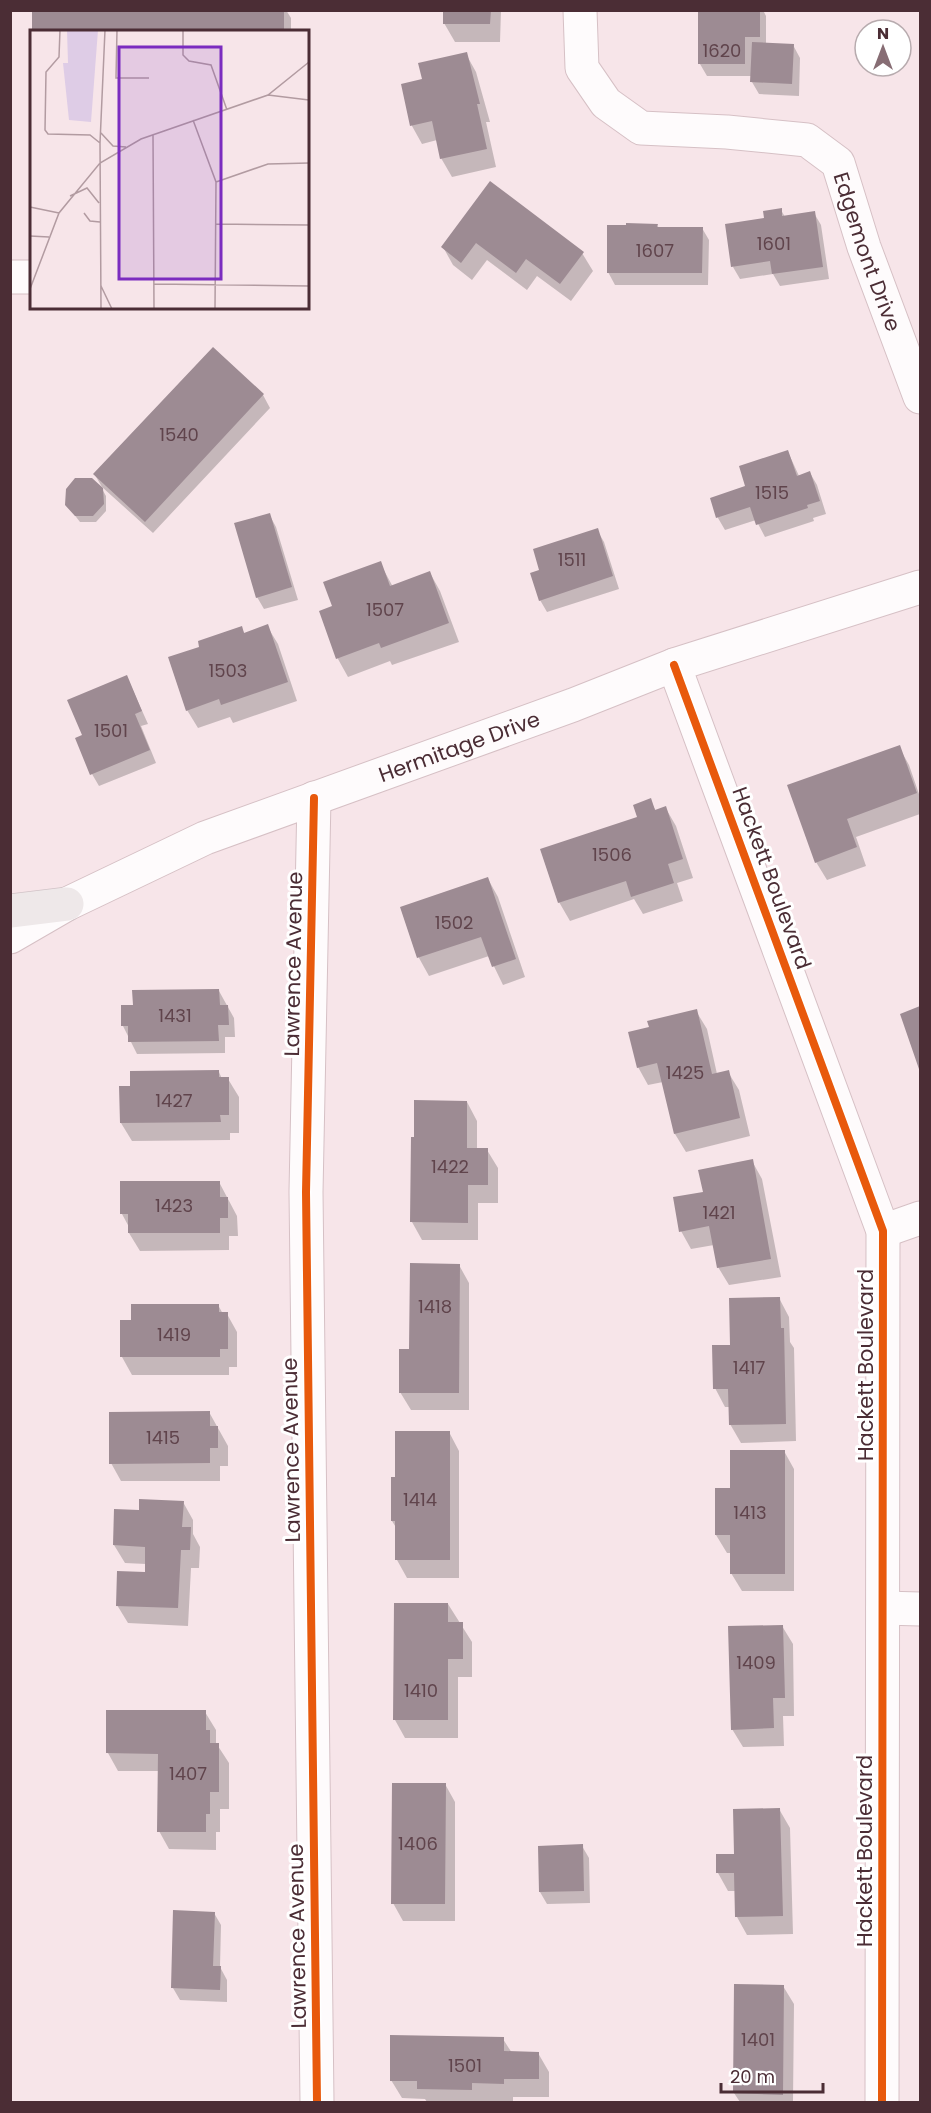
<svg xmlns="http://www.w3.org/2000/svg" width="931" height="2113" viewBox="0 0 931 2113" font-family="Poppins,sans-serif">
	<rect width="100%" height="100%" fill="#f7e5e9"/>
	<!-- shadow -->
	<path fill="#0003" d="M34,10h252l5,8v14h-257z
		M445,10h56l-1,32h-45l-11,-19z
		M700,10h63l3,6v28l27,1 7,13 -1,38 -40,-2 -7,-12v-6h-45l-7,-12z
		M466,54l10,18 14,50h-4l10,45 -44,10 -11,-19 -4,-18 -15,4 -10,-18 -9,-41 21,-4z
		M491,184l91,69 11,18 -22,30 -34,-25 -10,14 -40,-30 -15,20 -19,-15 -10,-18z
		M781,210l4,7 29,-4 7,12 8,54 -49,7 -7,-12 -33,5 -7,-12 33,-48z
		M657,225l2,3h43l7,12 -1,45h-93l-7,-13z
		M213,349l50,46 7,13 -117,125 -51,-46 -7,-12z
		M788,452l11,24 11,-3 7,12 9,29 -13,4 1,3 -49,16 -9,-17 -31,10 -7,-12 -7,-19 36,-12z
		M102,489l4,7v15l-10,11h-16l-14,-18z
		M269,514l7,13 22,73 -34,9 -7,-12z
		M597,530l7,12 15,47 -72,23 -7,-12 1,-29z
		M380,563l13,24 37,-14 10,18 19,51 -67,23 -2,-4 -42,16 -10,-18 -17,-47 13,-5z
		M267,626l11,18 19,57 -64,22 -3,-6 -32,11 -11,-18 14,-62 40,-20 4,6z
		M127,677l21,47 -7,2 15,37 -57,23 -7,-12 -8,-38z
		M899,747l10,18 11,32v17l-64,23 10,29 -39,14 -11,-18 -27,-76z
		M650,800l6,11 9,-4 11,19 17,52 -16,5 6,18 -40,13 -9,-15 -64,22 -11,-19 80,-84z
		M488,879l10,18 27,80 -22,8 -14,-29 -60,20 -10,-18 -17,-50z
		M219,991l15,27 1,19h-10v16l-88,1 -14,-28 11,-19z
		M920,1008v60l-18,-54z
		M696,1011l11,18 10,45 11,-2 11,18 11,46 -64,16 -11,-18 -12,-52 -15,3 -10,-18 12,-39z
		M219,1072l3,7h6l11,18v36h-9v7l-98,1 -11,-18v-36h11z
		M467,1102l10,19v29h10l11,18v35h-20v37h-56l-10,-18z
		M752,1161l10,18 19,98 -52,8 -11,-18 -4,-22 -23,4 -10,-18 23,-38z
		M219,1182l18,34 1,20h-9v14l-89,1 -11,-18v-6l-7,-13z
		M459,1265l10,18v127h-58l-11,-18z
		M779,1298l10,19 1,25 4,6 2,93 -55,2 -11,-19v-17h-5l-10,-19 16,-41z
		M218,1305l5,9h4l10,18v35h-8v8h-97l-10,-18 11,-35z
		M209,1412l19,34v20h-8v15h-99l-10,-18z
		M449,1432l10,19v127h-52l-10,-18v-31l-5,-8 5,-43z
		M784,1451l10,18v122h-52l-11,-18v-20h-4l-11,-18 16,-45z
		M183,1502l10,18v14l7,13 -1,21h-8l-3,58 -60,-3 -11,-18 29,-32v-9l-21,-1 -11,-18z
		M448,1604l24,38v35h-14v61h-53l-10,-18z
		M782,1626l11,18 1,72h-11l1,30 -41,1 -11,-18z
		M205,1712l11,18v13l13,20v46h-9v23h-4v18l-47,-1 -10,-18v-60h-41l-10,-18z
		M445,1784l10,18v119h-52l-10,-18z
		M779,1809l11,19 3,106 -46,1 -10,-18 -1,-26h-8l-10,-18z
		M582,1846l7,12 1,45 -43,1 -7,-12z
		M214,1913l7,12 -1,42 7,13v22l-47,-2 -7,-12z
		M735,1986h48l11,18 -1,98h-53l-6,-9z
		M503,2039l9,14h26l11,19v25h-36v5h-86l-2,-3 -23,-1 -11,-18z"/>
	<!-- building -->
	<path fill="#9d8b93" d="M32,10h252v22h-252z
		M443,10h48l-1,14h-47z
		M698,10h62v27h-15v27h-47z
		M752,42l42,2 -2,40 -42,-2z
		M467,52l13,52h-3l10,45 -47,10 -8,-38 -22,5 -9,-42 21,-5 -4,-16z
		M490,181l94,71 -24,32 -34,-25 -10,14 -40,-30 -15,20 -20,-16z
		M782,208v8l33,-5 8,56 -51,7 -2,-13 -39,6 -6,-43 39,-6 -1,-7z
		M626,223l32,1 -1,3h46l-1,46h-95v-48h19z
		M213,347l51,47 -119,128 -52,-48z
		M788,450l9,26 13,-5 10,30 -13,4 1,3 -52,17 -6,-18 -34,11 -6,-20 35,-12 -6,-20z
		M75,478h17l11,10 1,16 -11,12h-18l-10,-11 1,-16z
		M270,513l22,74 -36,11 -22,-75z
		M598,528l15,48 -74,25 -9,-28 9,-3 -6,-21z
		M381,561l9,25 40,-15 19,52 -68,25 -2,-5 -43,16 -17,-48 13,-5 -9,-24z
		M268,624l20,58 -67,23 -2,-6 -33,12 -18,-54 31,-10 -1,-6 44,-15 2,7z
		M127,675l15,36 -7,3 15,36 -60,25 -15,-37 7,-3 -15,-35z
		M900,745l17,48 -70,26 10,28 -42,16 -28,-78z
		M651,798l4,12 11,-4 17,53 -15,5 6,19 -43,14 -5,-16 -68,22 -18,-54 97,-32 -4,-12z
		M488,877l28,82 -24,8 -11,-30 -64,21 -17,-51z
		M219,989l1,16h8l1,20h-11l1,16 -91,1v-16h-7v-21h12l-1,-15z
		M920,1006v66l-20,-58z
		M697,1009l15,65 17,-4 11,48 -66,16 -17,-71 -20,5 -9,-36 21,-5 -2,-6z
		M219,1070v7h10v38h-9l1,7 -101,1 -1,-37h11v-15z
		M414,1100l53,1v47h21v37h-20v38l-58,-1 1,-85h3z
		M753,1159l18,100 -54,9 -8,-42 -30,6 -6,-35 30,-5 -5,-22z
		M120,1181h100v16h8v21h-8v15h-92v-19h-8z
		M410,1263l50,1 -1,129h-60v-44h10z
		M780,1297l1,31h3l2,96 -57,1 -1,-36h-15l-1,-44h18l-1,-47z
		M131,1304h88v8h9v37h-8v8h-100v-37h11z
		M210,1411v15h8v22h-8v15l-101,1v-52z
		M395,1431h55v129h-55v-39h-4v-44h4z
		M730,1450h55v124h-55v-39h-15v-47h15z
		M139,1499l45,2 -2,26h9l-1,23h-9l-3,58 -62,-2 1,-35 28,1v-25l-32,-2 1,-36 25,1z
		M394,1603h54v19h15v37h-15v61h-55z
		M783,1625l2,73h-12l1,30 -43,2 -3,-104z
		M106,1710h100v20h4v13h9v49h-9v22h-4v18h-49l1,-78 -52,-1z
		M392,1783h54l-1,121h-54z
		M780,1808l3,108 -48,1 -1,-44h-18v-19h18l-1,-45z
		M583,1844l1,47 -45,1 -1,-46z
		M173,1910l42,2 -2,54h8l-1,24 -49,-2z
		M734,1984l50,1 -1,110 -50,-2z
		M390,2035l114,2v14l35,1v27h-35v5l-32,-1v7l-55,-1v-8h-27z"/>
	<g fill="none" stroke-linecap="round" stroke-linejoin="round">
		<!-- minor casing -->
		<g stroke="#d6c0c5" stroke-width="35">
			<g id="minor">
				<path id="s1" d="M580,10l2,58 24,35 35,25 86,4 80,8 31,23 26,84 56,150"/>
				<path d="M10,277h22"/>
				<path d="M674,665l209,566 -1,871"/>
				<path d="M314,798l-8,394 11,910"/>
				<path id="s2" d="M10,937l57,-33 138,-66 368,-133 101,-40 246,-78"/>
				<path d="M883,1231l37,-13"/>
				<path d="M883,1608l37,1"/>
			</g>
		</g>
		<!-- major casing -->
		<g stroke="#d1c3c7" stroke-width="35">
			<path id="major" d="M10,911l57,-7"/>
		</g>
		<!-- minor -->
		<use href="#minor" stroke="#fefbfc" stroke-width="33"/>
		<!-- major -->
		<use href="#major" stroke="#eee8e9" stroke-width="33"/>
		<!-- cycleway casing -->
		<g stroke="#fff" stroke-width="11">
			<path id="cycleway" d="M674,665l209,566 -1,871
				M314,798l-8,394 11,910"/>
		</g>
		<!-- cycleway -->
		<use href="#cycleway" stroke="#e8590c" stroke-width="8"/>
	</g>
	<g text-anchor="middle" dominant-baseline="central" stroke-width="6" stroke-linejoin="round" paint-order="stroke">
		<!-- number labels -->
		<g font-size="18" fill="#60444c">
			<text x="722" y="50">1620</text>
			<text x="774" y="243">1601</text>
			<text x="655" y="250">1607</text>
			<text x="179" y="434">1540</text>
			<text x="772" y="492">1515</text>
			<text x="572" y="559">1511</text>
			<text x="385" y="609">1507</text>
			<text x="228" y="670">1503</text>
			<text x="111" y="730">1501</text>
			<text x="612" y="854">1506</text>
			<text x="454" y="922">1502</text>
			<text x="175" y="1015">1431</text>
			<text x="685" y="1072">1425</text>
			<text x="174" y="1100">1427</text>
			<text x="450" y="1166">1422</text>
			<text x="174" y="1205">1423</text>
			<text x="719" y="1212">1421</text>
			<text x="435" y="1306">1418</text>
			<text x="174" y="1334">1419</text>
			<text x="749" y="1367">1417</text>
			<text x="163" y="1437">1415</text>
			<text x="420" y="1499">1414</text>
			<text x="750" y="1512">1413</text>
			<text x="756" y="1662">1409</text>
			<text x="421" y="1690">1410</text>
			<text x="188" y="1773">1407</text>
			<text x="418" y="1843">1406</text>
			<text x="758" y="2039">1401</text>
			<text x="465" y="2065">1501</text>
		</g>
		<!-- street labels -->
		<g font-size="21" fill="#4b2d35" stroke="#fff">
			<text stroke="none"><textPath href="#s1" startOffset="442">Edgemont Drive</textPath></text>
			<text stroke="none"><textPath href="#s2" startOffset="489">Hermitage Drive</textPath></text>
			<text transform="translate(772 878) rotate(70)">Hackett Boulevard</text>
			<text transform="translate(293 964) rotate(-89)">Lawrence Avenue</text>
			<text transform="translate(865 1365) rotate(-90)">Hackett Boulevard</text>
			<text transform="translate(291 1450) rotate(-91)">Lawrence Avenue</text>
			<text transform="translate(864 1851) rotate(-90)">Hackett Boulevard</text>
			<text transform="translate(297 1936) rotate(-91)">Lawrence Avenue</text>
		</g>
	</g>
	<!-- overview -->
	<g transform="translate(30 30)">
		<rect width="279" height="279" fill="#f7e5e9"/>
		<path d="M37,0h31l-7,92 -22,-2 -6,-57h5z" fill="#decce6"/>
		<path fill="none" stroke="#b29ba1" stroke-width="1.5" d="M30,0l-1,27 -13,15 -1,58 3,4 42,1 10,8M87,0l-1,48h33M153,0v25l6,6 22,4 16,45M238,65l41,5M163,90l23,62 -1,127M71,103l12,13 13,1M123,105l1,174M186,152l52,-18 41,-1M40,166l17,-8 12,15M0,177l29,6M54,183l6,8 10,1M186,194l93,1M0,206l19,1M124,254l155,2M71,256l11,23M0,259l29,-76 41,-50 41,-24 127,-44 41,-33M71,279l-1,-166 5,-113"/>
		<path fill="#7b2cbf" fill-opacity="0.15" stroke="#7b2cbf" stroke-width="3" d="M89,17h102v232h-102z"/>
		<rect width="279" height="279" fill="none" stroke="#4b2d35" stroke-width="3"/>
	</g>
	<!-- border -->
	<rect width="931" height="2113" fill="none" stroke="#4b2d35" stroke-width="24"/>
	<!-- north arrow -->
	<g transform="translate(883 48)"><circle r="28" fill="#ffffff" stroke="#b7abae" stroke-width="1.5"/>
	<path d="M0-4.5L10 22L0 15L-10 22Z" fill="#876d74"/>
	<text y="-9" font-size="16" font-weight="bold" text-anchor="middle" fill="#4b2d35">N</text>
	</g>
	<!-- scale -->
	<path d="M721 2083v9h102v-9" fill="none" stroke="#4b2d35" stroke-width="3"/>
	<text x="730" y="2083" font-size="18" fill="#4b2d35" stroke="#ffffff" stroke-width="4.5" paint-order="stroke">20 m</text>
</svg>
